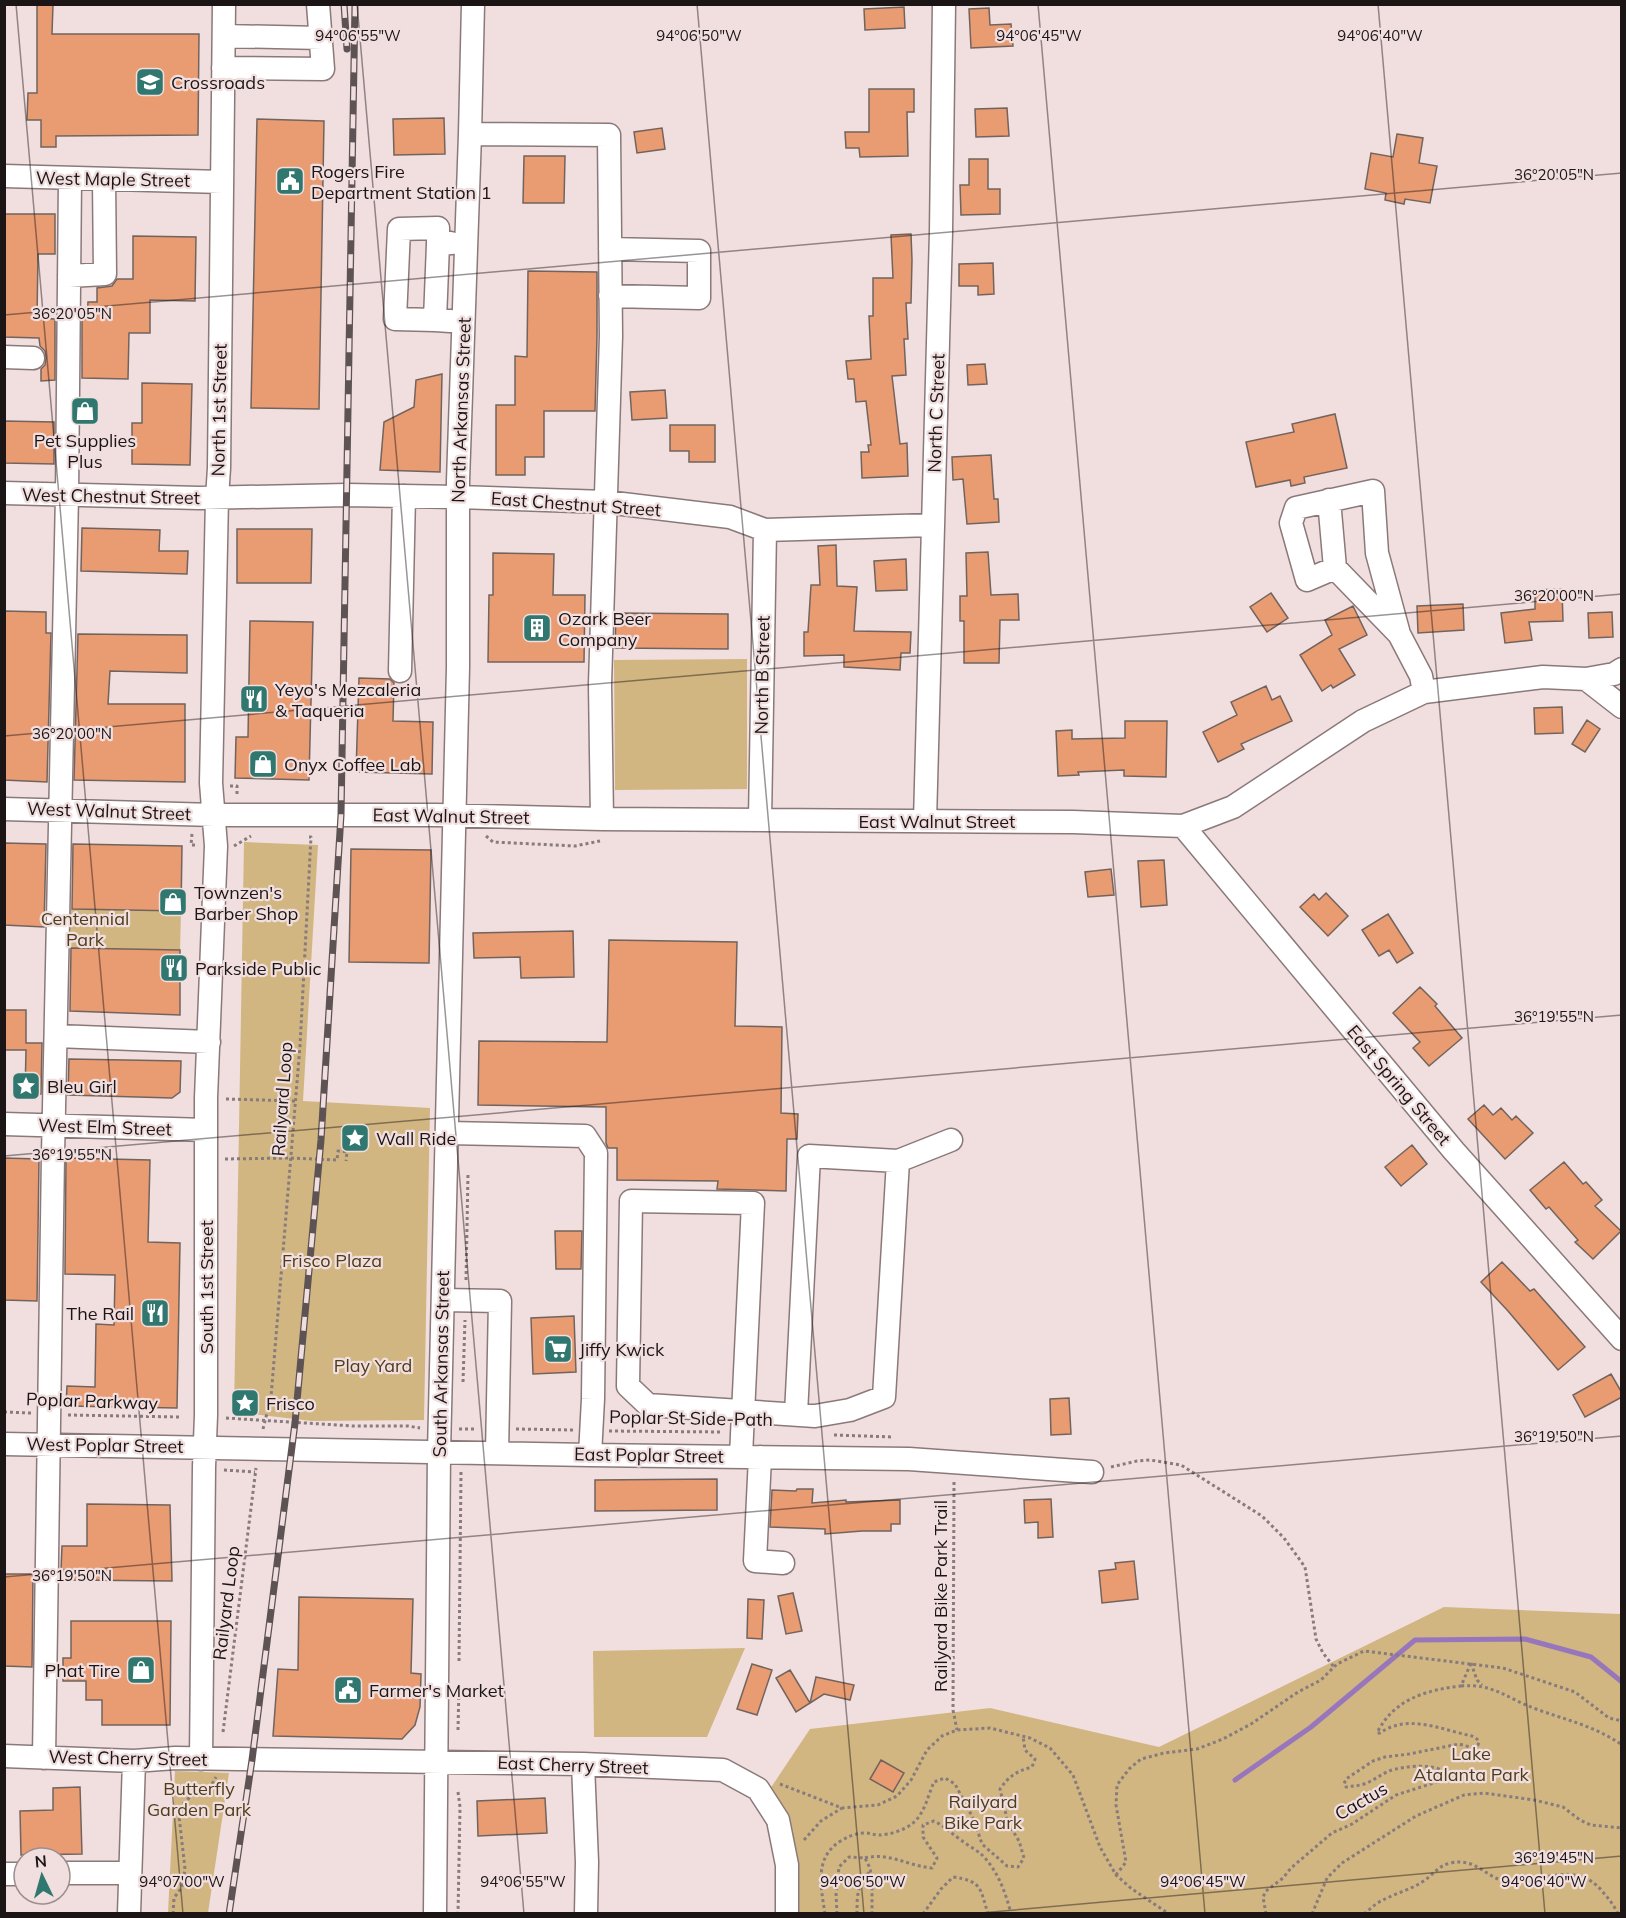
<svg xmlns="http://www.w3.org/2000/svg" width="1626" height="1918" viewBox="0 0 1626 1918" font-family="Mulish,sans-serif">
	<rect width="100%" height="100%" fill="#f1dedf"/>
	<!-- green -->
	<path fill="#d1b682" d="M747,659v130l-132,1 -1,-130z
		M244,842l74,3 -15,256 127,7 -6,312 -112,1 -78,-9z
		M65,909l116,2 -1,39 -116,-2z
		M1444,1607l177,7v299h-825l-26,-124 40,-60 180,-21 169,39z
		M745,1648l-38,89h-113l-1,-86z
		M175,1771l54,2 -21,140h-40z"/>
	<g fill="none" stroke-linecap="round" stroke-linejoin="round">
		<!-- stream -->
		<path stroke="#9776bc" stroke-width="5" d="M1235,1780l76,-53 104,-87 110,-1 66,18 31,25"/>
	</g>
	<!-- building -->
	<path fill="#e99b72" stroke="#72645d" stroke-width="1.5" d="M37,4h16l-1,30h147l-1,101 -142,1v11h-15v-27h-14l1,-27h9z
		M904,7l1,21 -40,2 -1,-21z
		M989,8l1,17 21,-1 2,22 -42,2 -2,-39z
		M869,89h45v23h-7l1,44 -48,1 -1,-9h-13l-1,-16h24z
		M1007,108l2,28 -33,1 -1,-28z
		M444,118l1,36 -51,1 -1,-36z
		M257,119l67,2 -5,288 -68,-1z
		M662,128l3,21 -28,4 -3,-21z
		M1397,134l26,4 -4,25 18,3 -7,37 -25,-4 -1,5 -19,-4 1,-7 -21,-4 6,-36 22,4z
		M524,156h41l-1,47h-41z
		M969,159h19v30h12v25l-39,1 -1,-30h9z
		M4,214h51v40h-17l-1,64 18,1v61l-14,1v-12l4,-4 1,-7 -1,-7 -5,-5 -1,-8 -35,-1z
		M911,234l1,26 -1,43h-5l2,36h-4l2,36 -14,1 8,68 7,-1 1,33 -46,2 -1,-26h8l-1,-7h3l-5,-44 -10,1 -2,-23h-6l-2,-18 25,-2 -2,-43h4v-38h20l-2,-43z
		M133,236l63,1 -1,64 -45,-1v33h-21l-1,46 -46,-1v-59h5l1,-17h9v-14l15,-2 5,-7h16z
		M993,263l1,31 -16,1v-9h-19v-22z
		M528,271l69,1v64l-2,75h-51v46h-19v18h-29v-70h19v-49l12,1z
		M985,364l2,20 -19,1 -1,-20z
		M442,374l-2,98 -60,-2 4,-48 30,-15 2,-27z
		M142,383l50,1 -2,81 -58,-1v-41h10z
		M665,390l2,28 -35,2 -2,-28z
		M1335,414l12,54 -43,9 1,6 -14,3 -1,-6 -34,7 -10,-45 48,-10 -2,-8z
		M4,421l50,1v42l-50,-1z
		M670,425h45v37h-26v-11h-19z
		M991,455l3,44h4l1,23 -32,2 -4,-45 -10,1 -1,-23z
		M82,528l78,2 -1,21h29l-1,23 -106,-3z
		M237,529h75l-1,54h-74z
		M836,545l1,41 20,1 -3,44 57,1 -1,21h-9l-1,17 -56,-3v-12l-40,1v-24h4l3,-47h9l-2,-39z
		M988,552l3,43 27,-1 1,26h-19l-1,43h-35v-42h-4v-25h7l-1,-43z
		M493,553l61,1 -1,41h32l-1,67h-96l1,-67h4z
		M906,559l1,31 -31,1 -2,-30z
		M1562,589l1,32 -34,1 3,18 -27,3 -4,-30 34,-4v-19z
		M1271,593l17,25 -21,14 -17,-25z
		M1463,604l1,26 -46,3 -1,-27z
		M1353,606l14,29 -28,14 16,26 -22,13 -2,-3 -9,6 -22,-36 32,-20 -7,-15z
		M4,611l42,1v21h5l-4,149 -43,-2z
		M1612,612l1,25 -24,1 -1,-25z
		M616,613l112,1v35l-113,-1z
		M250,621l63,1 -4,158 -74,-2 1,-41h12z
		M78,634l109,1v38l-77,-2 -2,33h77v78l-111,-2z
		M359,678l31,1 4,4 -1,38 40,1 -1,52 -76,-2z
		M1266,686l6,14 8,-4 12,25 -51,23 3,5 -26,13 -15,-30 34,-17 -6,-13z
		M1562,707l1,26 -28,1 -1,-26z
		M1587,720l13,9 -15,23 -13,-8z
		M1125,721h42l-1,56 -42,-1v-6l-46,2 1,3 -21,1 -2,-45 16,-1v9l53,-1z
		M4,843l42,1 -2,83 -40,-2z
		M73,844l109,2 -1,65 -109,-2z
		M351,849l80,1 -2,113 -80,-1z
		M1164,860l3,45 -26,2 -3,-46z
		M1111,869l3,26 -26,2 -3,-25z
		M1326,893l22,23 -20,20 -28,-29 14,-13 5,6z
		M1388,914l25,39 -16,10 -8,-13 -10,6 -17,-26z
		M573,931l1,46 -53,1 -1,-21 -46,1 -1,-25z
		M609,940l128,2 -2,84 47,1 -1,86 17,1 -1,25h-10l-1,52 -69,-2 1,-8 -101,-1v-32h-9l-2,-5v-36l-128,-2 1,-64 128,1z
		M71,948l109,2v65l-110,-4z
		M1420,987l17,17 -2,2 27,32 -33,28 -16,-18 7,-6 -27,-29z
		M4,1010h22v33h16l-1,51h-16l1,-44h-22z
		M69,1059l112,2 -1,31 -8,6 -104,-3z
		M1484,1105l9,10 8,-7 11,12 4,-4 17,17 -28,26 -37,-40z
		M1412,1145l15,19 -26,22 -16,-19z
		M4,1158l35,1 -2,142 -33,-1z
		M66,1158l84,2 -2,82 32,1 -3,165 -111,-2 1,-20 28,1 1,-63 18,1 1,-50 -50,-1z
		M1564,1162l19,22 3,-2 16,18 -7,6 26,25 -28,28 -18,-17 3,-2 -29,-33 -3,2 -16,-19z
		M555,1231h27l-1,38h-25z
		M1502,1262l28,29 4,-2 51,58 -27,23 -50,-59 -27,-29z
		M574,1316l2,56 -43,2 -2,-56z
		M1611,1374l11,19v4l-37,20 -12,-22z
		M1069,1398l2,36 -20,1 -1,-36z
		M717,1479v31l-122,1v-31z
		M797,1489h16l-1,14 34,-3v2l54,-2v24h-9v7h-29l-37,3v-5l-55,-2 2,-37 24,1z
		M1051,1499l2,38 -15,1v-16l-13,1 -1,-23z
		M87,1504l83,1 2,76 -100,-1v-10h-11l1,-24h25z
		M1134,1561l4,38 -36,4 -3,-32 17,-2 -1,-6z
		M4,1574h29l-1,93 -28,-1z
		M793,1593l9,38 -16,3 -8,-38z
		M299,1597l114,2 -2,74 10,1 -1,33 -5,18 -13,14 -129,-3 5,-67 20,1z
		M748,1599l16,1 -2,39 -15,-1z
		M71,1621h100l-1,104h-68v-25h-16v-19h-23v-23h8z
		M752,1664l20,6 -15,45 -20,-6z
		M790,1670l20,33 -14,9 -20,-34z
		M816,1677l38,8 -4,15 -26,-6 -14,9z
		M881,1760l23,13 -11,19 -23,-13z
		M80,1787l2,67 -61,1 -1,-44 33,-1v-22z
		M545,1798l2,35 -69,3 -1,-35z"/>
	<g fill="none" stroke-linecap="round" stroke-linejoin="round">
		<!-- minor casing -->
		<g stroke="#8b797a" stroke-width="25">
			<path id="minor" d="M224,36l97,2
				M223,68l100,1 -5,-65
				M470,134l139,1 2,201 -11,348 2,135
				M4,176l218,6
				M610,249l89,2v47l-89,-2
				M69,276l36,-2 -1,-95
				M435,320l-40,-1 4,-90 39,-1v16
				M450,321l-15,-1 3,-76 13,-1
				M4,357l29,1
				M4,493l195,5 148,-3 111,2 148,5 124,15 35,13 167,-5
				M1329,500l6,68
				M1399,634l-64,-66 -28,12 -16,-57 5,-15 77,-17 4,62 22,81 22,42 3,16
				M400,671l4,-175
				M1586,679l36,28
				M4,809l210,6h222l166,4 471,3 110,4 50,-19 130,-86 61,-29 119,-15 43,2 28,-5 8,-5
				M760,820l5,-290
				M925,821l16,-589 3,-228
				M1183,826l271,325 168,188
				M56,1036l153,6
				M4,1124l202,6
				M447,1133l138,3 11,17 -3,246 -3,56
				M898,1161l53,-21
				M443,1300l57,1 -3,152
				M4,1444l586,11 319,4 183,13
				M741,1456l12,-253 -122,-2 -3,185 20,19 167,11 35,-6 34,-13 14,-236 -89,-5 -13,258
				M760,1457l-5,104 28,2
				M4,1756l130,5 41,-3 408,6 140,6 35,19 20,31 9,45v49
				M44,1758l9,-603 14,-660 3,-317
				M201,1759l3,-292 2,-52v-317l10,-252 -5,-63 6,-285 2,-30 5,-464
				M583,1764l4,98 -1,52
				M60,1873h69
				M4,1874h20
				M129,1914l5,-153
				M435,1914l4,-462 19,-785v-186l12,-347 3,-130"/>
		</g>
		<!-- path -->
		<path stroke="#887b7c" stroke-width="3" stroke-dasharray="3 3" stroke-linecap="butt" d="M230,786h7v10
			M192,834l-1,11h7
			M486,836l7,6 82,4 25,-5
			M234,846l17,-10
			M226,1099l70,2
			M225,1159l66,-1 46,2 1,-9 9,1 -1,9
			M466,1280l2,-107
			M463,1382l2,-62
			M4,1412l27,1
			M68,1415l112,2
			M226,1418l127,8h55l12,2
			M263,1429l8,-32 29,-351 11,-209h-2
			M459,1429h18
			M516,1429l57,1
			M609,1431l114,1
			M834,1435l60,2
			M1111,1467l26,-6 13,-1 31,5 81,51 22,22 21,29 11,72 7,14 11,14
			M224,1470l31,2
			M954,1482l-1,228 4,20
			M459,1661l2,-189
			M1471,1663l6,17 5,5
			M1461,1686c32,-3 47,13 75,23 30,11 59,17 86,36
			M458,1730l1,-45
			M223,1732l33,-264
			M780,1784l62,24 36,-3 19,-9 14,-16 16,-30 15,-14 15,-6 33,-2 40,10 20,10 23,27 27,72 16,28 16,14 37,25
			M458,1792l2,15 -2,107
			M804,1840l17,-19 21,-13
			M865,1858c24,-6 43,8 67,10l5,-10 -14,-21v-12l11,-4c10,5 17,12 27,19 6,5 14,9 20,14 16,15 25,39 30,60
			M1116,1875l10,-13 -10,-57 1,-20 12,-16 12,-10 23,-6 33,-4 26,-10 28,-15 47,-32 23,-12 16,-16 27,-13 139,17 72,24 34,26 13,3
			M173,1914l1,-16 8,-11 3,-18 -6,-53 4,-12 8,-8 20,-10 5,-9
			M825,1914c-4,-27 -11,-55 14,-72 8,-5 16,-9 26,-9 5,0 9,2 14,2 10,0 26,-5 34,-12 12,-10 15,-28 21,-41l11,-4 10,6 19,36 8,24 25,22 11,1 6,-9 -5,-17 -11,-18 -8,-34c9,-13 17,-18 32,-22l3,-8 -10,-9 -2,-14
			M837,1914l-1,-21 3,-26 10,-10 16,1 5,10 2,12v34
			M857,1914c0,-20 0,-28 13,-43
			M923,1914l18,-25 12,-12c29,4 27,11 35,37
			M1266,1914l-3,-17 3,-6 17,-13 8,-10 41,-35 20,-9 44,-29 47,-15 4,-5c-8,-13 -44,-9 -58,-4 -9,4 -16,10 -25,13 -6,2 -12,2 -18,3l-2,-3 2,-5 27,-18 12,-4 24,-3 50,-10 11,3 8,-2 1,-3 -2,-3 -5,-3c-30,-6 -64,-23 -92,-3h-3c17,-34 49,-43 84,-47l10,-23
			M1312,1914l15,-36 15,-15 74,-47 48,-21 20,-2 50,7 29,7 17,13 11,5 31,3
			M1364,1914c6,-5 12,-11 19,-14 13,-7 30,-11 42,-20 9,-6 14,-15 26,-17 25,-6 36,16 55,18 34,4 68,-23 96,10 6,7 12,14 16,23"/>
		<!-- minor -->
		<use href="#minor" stroke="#fff" stroke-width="22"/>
		<!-- rail casing -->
		<g stroke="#5e5354" stroke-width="7">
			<path id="rail" d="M344,4l3,45
				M229,1914l23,-154 43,-337 26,-283 20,-325 14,-811"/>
		</g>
		<!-- rail -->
		<use href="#rail" stroke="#f1dedf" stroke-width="4.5" stroke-dasharray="14" stroke-linecap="butt"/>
	</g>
	<!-- ticks -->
	<path fill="none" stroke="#1c1515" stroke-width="1.5" stroke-opacity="0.45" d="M16,4l167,1910M357,4l167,1910M697,4l167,1910M1038,4l167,1910M1378,4l167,1910M4,315l1618,-142M4,736l1618,-142M4,1156l1618,-141M4,1577l1618,-141M969,1914l653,-58"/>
	<!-- icons -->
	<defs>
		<g id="school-square" transform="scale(1.5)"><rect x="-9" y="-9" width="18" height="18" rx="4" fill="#2f776f" stroke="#f1dedf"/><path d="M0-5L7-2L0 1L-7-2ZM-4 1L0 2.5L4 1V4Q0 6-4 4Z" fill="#fff"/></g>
		<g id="civic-square" transform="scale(1.5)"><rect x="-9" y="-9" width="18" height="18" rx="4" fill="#2f776f" stroke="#f1dedf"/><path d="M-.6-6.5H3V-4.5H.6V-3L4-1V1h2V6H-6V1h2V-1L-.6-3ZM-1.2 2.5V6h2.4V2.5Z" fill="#fff"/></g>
		<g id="shop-square" transform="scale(1.5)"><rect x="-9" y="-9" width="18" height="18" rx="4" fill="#2f776f" stroke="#f1dedf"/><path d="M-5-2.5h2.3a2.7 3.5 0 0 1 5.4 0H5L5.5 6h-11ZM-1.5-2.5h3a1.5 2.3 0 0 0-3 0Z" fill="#fff"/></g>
		<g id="building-square" transform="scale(1.5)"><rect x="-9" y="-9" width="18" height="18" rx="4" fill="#2f776f" stroke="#f1dedf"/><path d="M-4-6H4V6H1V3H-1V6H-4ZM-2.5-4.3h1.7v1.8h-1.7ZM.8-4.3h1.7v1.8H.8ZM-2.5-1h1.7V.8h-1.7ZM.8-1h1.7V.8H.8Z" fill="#fff"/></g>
		<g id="restaurant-square" transform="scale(1.5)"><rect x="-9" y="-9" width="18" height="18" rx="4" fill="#2f776f" stroke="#f1dedf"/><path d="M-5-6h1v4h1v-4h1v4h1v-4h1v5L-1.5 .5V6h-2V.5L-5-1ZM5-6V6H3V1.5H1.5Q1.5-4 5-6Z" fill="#fff"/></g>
		<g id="sight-square" transform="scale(1.5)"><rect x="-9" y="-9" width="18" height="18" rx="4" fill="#2f776f" stroke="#f1dedf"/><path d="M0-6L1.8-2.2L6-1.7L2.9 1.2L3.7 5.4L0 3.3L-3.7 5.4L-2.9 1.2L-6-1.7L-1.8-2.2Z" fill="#fff"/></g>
		<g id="supermarket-square" transform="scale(1.5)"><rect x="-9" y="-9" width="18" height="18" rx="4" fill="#2f776f" stroke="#f1dedf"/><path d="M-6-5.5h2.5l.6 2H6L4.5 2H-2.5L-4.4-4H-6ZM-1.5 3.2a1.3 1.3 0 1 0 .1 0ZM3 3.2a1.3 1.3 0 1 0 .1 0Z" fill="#fff"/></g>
	</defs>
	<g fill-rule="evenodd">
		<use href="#school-square" x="150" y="82"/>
		<use href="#civic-square" x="290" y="181"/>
		<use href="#shop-square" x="85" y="411"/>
		<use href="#building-square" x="537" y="628"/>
		<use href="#restaurant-square" x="254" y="699"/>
		<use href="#shop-square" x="263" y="764"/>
		<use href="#shop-square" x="173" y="902"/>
		<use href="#restaurant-square" x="174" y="968"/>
		<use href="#sight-square" x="26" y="1086"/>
		<use href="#sight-square" x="355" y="1138"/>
		<use href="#restaurant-square" x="155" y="1313"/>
		<use href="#supermarket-square" x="558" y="1349"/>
		<use href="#sight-square" x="245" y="1403"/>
		<use href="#shop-square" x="141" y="1670"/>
		<use href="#civic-square" x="348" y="1690"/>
	</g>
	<g text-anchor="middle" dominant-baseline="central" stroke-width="4.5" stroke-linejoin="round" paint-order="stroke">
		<!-- poi labels -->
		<g font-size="18" fill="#1c1515" stroke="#f1dedf" text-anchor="start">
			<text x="171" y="82">Crossroads</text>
			<text x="311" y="171">Rogers Fire<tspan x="311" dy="21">Department Station 1</tspan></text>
			<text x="85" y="440" text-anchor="middle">Pet Supplies<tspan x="85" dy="21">Plus</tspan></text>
			<text x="558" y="618">Ozark Beer<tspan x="558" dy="21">Company</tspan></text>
			<text x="275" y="689">Yeyo's Mezcaleria<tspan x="275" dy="21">&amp; Taqueria</tspan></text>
			<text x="284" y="764">Onyx Coffee Lab</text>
			<text x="194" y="892">Townzen's<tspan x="194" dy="21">Barber Shop</tspan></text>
			<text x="195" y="968">Parkside Public</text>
			<text x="47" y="1086">Bleu Girl</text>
			<text x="376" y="1138">Wall Ride</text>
			<text x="134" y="1313" text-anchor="end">The Rail</text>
			<text x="579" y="1349">Jiffy Kwick</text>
			<text x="266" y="1403">Frisco</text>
			<text x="120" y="1670" text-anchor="end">Phat Tire</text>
			<text x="369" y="1690">Farmer's Market</text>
		</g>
		<!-- street labels -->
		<g font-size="18" fill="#1c1515" stroke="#f1dedf">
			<text transform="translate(113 179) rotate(1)">West Maple Street</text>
			<text transform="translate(219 410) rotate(-89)">North 1st Street</text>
			<text transform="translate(461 410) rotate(-88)">North Arkansas Street</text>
			<text transform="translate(936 413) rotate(-88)">North C Street</text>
			<text transform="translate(111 496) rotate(1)">West Chestnut Street</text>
			<text transform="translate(576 504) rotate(4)">East Chestnut Street</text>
			<text transform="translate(762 675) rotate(-89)">North B Street</text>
			<text transform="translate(109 811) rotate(2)">West Walnut Street</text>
			<text transform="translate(451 816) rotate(1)">East Walnut Street</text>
			<text x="937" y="821">East Walnut Street</text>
			<text transform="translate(1399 1085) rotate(50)">East Spring Street</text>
			<text transform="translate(282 1099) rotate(-86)">Railyard Loop</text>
			<text transform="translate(105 1127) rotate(2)">West Elm Street</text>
			<text transform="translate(206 1287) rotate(-90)">South 1st Street</text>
			<text transform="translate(441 1364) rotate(-89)">South Arkansas Street</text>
			<text transform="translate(92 1401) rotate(2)">Poplar Parkway</text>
			<text transform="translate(691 1418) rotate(1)">Poplar St Side-Path</text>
			<text transform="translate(105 1445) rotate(1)">West Poplar Street</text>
			<text transform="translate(649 1455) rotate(1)">East Poplar Street</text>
			<text transform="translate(940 1596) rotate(-90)">Railyard Bike Park Trail</text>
			<text transform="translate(226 1603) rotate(-83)">Railyard Loop</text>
			<text transform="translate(128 1758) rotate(1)">West Cherry Street</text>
			<text transform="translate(573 1765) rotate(2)">East Cherry Street</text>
			<text transform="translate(1361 1801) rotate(-30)">Cactus</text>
		</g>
		<!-- park labels -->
		<g font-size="18" fill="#4d3c1a" stroke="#f1dedf">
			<text x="85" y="918">Centennial<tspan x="85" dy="21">Park</tspan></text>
			<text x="332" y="1260">Frisco Plaza</text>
			<text x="373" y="1365">Play Yard</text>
			<text x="1471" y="1753">Lake<tspan x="1471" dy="21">Atalanta Park</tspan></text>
			<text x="199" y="1788">Butterfly<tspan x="199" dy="21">Garden Park</tspan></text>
			<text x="983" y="1801">Railyard<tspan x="983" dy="21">Bike Park</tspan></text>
		</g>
	</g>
	<g font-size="15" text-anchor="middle" fill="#1c1515" stroke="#f1dedf" stroke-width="4.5" stroke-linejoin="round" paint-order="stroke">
		<text x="358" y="41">94°06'55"W</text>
		<text x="699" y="41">94°06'50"W</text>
		<text x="1039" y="41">94°06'45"W</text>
		<text x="1380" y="41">94°06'40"W</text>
		<text x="1554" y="180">36°20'05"N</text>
		<text x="72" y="319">36°20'05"N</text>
		<text x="1554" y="601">36°20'00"N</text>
		<text x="72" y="739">36°20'00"N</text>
		<text x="1554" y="1022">36°19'55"N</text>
		<text x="72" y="1160">36°19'55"N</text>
		<text x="1554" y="1442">36°19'50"N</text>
		<text x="72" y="1581">36°19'50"N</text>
		<text x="1554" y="1863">36°19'45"N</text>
		<text x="182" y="1887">94°07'00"W</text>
		<text x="523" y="1887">94°06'55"W</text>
		<text x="863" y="1887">94°06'50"W</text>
		<text x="1203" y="1887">94°06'45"W</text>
		<text x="1544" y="1887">94°06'40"W</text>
	</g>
	<!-- border -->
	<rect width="1626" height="1918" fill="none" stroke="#1c1515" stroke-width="12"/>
	<!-- north arrow -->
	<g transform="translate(42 1876) rotate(355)"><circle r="28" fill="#f1dedf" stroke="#9c8e8e" stroke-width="1.5"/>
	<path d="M0-4.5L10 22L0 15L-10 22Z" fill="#2f776f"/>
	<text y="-9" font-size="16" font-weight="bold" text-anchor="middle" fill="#1c1515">N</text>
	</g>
</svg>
